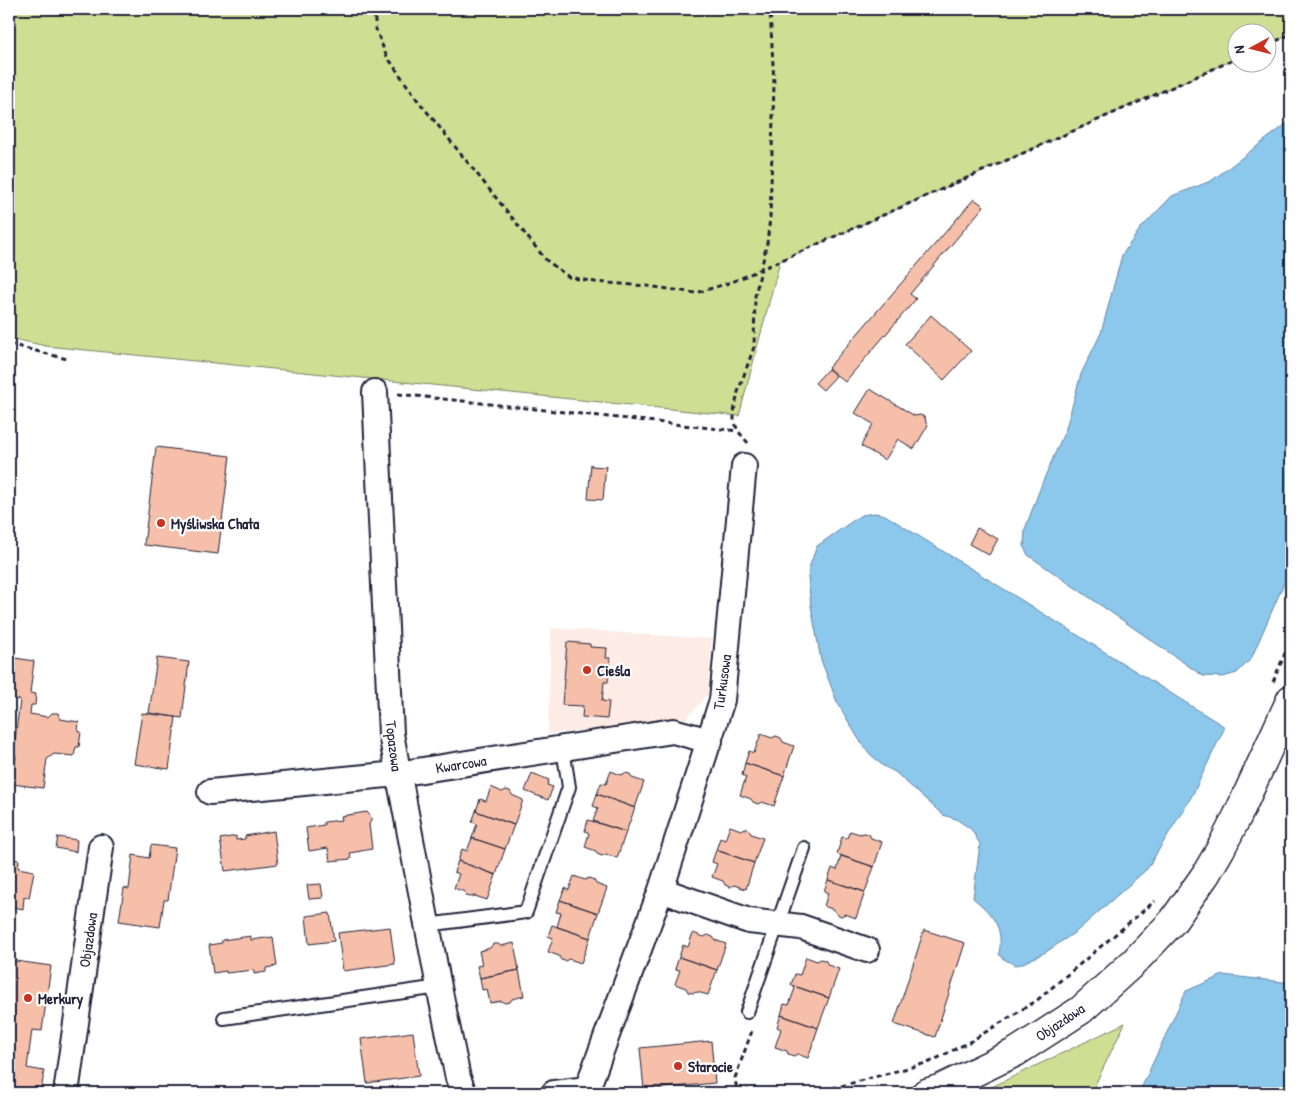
<svg xmlns="http://www.w3.org/2000/svg" width="1300" height="1102" viewBox="0 0 1300 1102" font-family="'Patrick Hand',sans-serif">
	<rect width="100%" height="100%" fill="#fff"/>
	<filter id="ink" filterUnits="userSpaceOnUse"><feTurbulence type="fractalNoise" baseFrequency=".02" numOctaves="2"/><feDisplacementMap in="SourceGraphic" scale="10" xChannelSelector="R" yChannelSelector="G"/><feConvolveMatrix kernelMatrix="1 2 1 2 8 2 1 2 1" color-interpolation-filters="sRGB"/></filter>
	<g filter="url(#ink)">
		<!-- built -->
		<path fill="#fcece5" d="M551,628l161,11 -4,55 -22,25 -138,15z"/>
		<!-- green -->
		<path fill="#cedf93" stroke="#788067" d="M9,9h1282v25l-23,11v-13h-30l-1,26 -457,203 -41,155 -693,-70 -37,-8z
			M1125,1023l-34,70h-112z"/>
		<!-- water -->
		<path fill="#8cc7ec" stroke="#6285a5" d="M1289,122h2v445l-40,92 -14,14 -14,4 -20,-1 -175,-121 -4,-8 1,-18 18,-48 23,-53 15,-54 20,-41 21,-78 18,-26 32,-33 39,-15z
			M875,513l10,2 340,212 -32,67 -46,75 -70,62 -31,21 -25,12 -6,1 -13,-7 -3,-4c5,-27 -6,-39 -26,-56l7,-54 -9,-15 -15,-10 -13,-4 -48,-43 -12,-6 -14,-13 -11,-15 -21,-36 -16,-42 -10,-54 -3,-29 2,-12 7,-19 44,-31z
			M1223,975l68,8v110h-152l47,-102z"/>
		<!-- building -->
		<path fill="#f5bfa9" stroke="#22223b" d="M974,199l10,7 -74,88 6,5 -71,83 -17,-14z
			M931,315l40,36 -27,29 -39,-36z
			M828,369l8,7 -13,14 -8,-7z
			M870,389l45,27 5,-1 5,2 1,6 2,2 -14,24 -16,-10 -13,21 -24,-14 12,-22 -18,-11z
			M156,447l74,9 -12,98 -74,-9z
			M591,464l1,2 13,1 1,-2 -3,35 -15,-1z
			M977,528l21,11 -9,16 -20,-11z
			M567,642l23,2v3l17,1 -1,10h4l-2,24h-4l-2,19 7,1 -2,17 -25,-2 1,-11 -21,-1z
			M9,657l25,4 -4,32 6,1 -1,11h-4l-1,9 18,3 4,-4h6l2,6 19,3 -1,9 3,1 -2,15h-3l-2,9 -20,-2 -7,5 -4,29 -31,-4 4,-28 -3,-1 7,-55 -11,-2z
			M157,658l32,4 -7,56 -33,-5z
			M142,713l34,4 -7,52 -35,-5z
			M761,734l11,4 4,-2 5,2 2,4 11,4 -10,30 -39,-13 4,-12 5,2z
			M745,763l39,13 -10,30 -12,-4 -4,2 -5,-2 -2,-3 -11,-4 6,-18 -4,-2z
			M611,771l10,4 4,-2 5,1 2,4 12,4 -9,26 -38,-14 4,-11 5,1z
			M532,773l17,7 -2,5 6,2 -5,13 -23,-9z
			M491,787l11,5 4,-2 4,1 2,4 11,5 -9,25 -38,-14 4,-12 6,2z
			M597,794l38,14 -9,24 -33,-11 5,-13 -5,-2z
			M476,811l38,14 -9,24 -33,-11 5,-14 -5,-2z
			M367,812l4,5v4l-2,3 3,25 -22,4 1,6 -21,2 -2,-13 -19,3 -3,-23 18,-3v-3l18,-2 -1,-4z
			M588,820l38,12 -9,26 -11,-4 -4,2 -5,-2 -1,-3 -11,-4 4,-14 -4,-2z
			M730,826l11,4 4,-2 4,2 2,4 12,4 -9,25 -38,-13 4,-12 5,2z
			M274,831l4,33 -53,7 -5,-32 16,-3v4l9,-1v-3z
			M850,831l10,3 4,-1 5,1 2,4 11,4 -8,25 -37,-13 5,-17 5,1z
			M58,837l19,3 -1,12 -20,-4z
			M472,838l33,11 -9,26 -38,-14 4,-12 5,2z
			M151,845l24,3 -7,52h-4l-4,27 -41,-6 5,-33 5,1 4,-34 16,3z
			M716,850l38,13 -8,26 -12,-4 -4,2 -5,-2 -2,-4 -11,-4 5,-13 -5,-2z
			M841,856l33,11 -9,25 -37,-12 4,-12 5,2z
			M9,858l10,2 -1,8 16,3 -5,27 -5,-1 -1,12 -14,-3z
			M458,861l38,14 -9,25 -12,-4 -4,1 -5,-1 -1,-4 -11,-4 5,-14 -5,-2z
			M574,876l11,4 4,-2 5,2 2,4 11,4 -9,25 -38,-13 5,-12 4,2z
			M828,880l37,12 -9,26 -11,-4 -4,2 -5,-2 -2,-4 -10,-4 4,-13 -4,-2z
			M321,884l2,14 -14,1 -2,-14z
			M560,900l38,13 -8,25 -33,-11 4,-14 -5,-1z
			M330,913l4,28 -25,3 -3,-28z
			M552,925l38,13 -9,25 -12,-4 -4,2 -4,-1 -2,-4 -11,-4 5,-14 -5,-2z
			M390,927l5,37 -52,7 -5,-38z
			M924,930l41,13 -30,94 -41,-13z
			M693,933l11,4 4,-2 5,2 2,3 11,4 -9,26 -38,-13 4,-12 5,2z
			M251,936v4l22,-3 4,29 -11,2v4l-12,2v-4l-28,3v-2l-13,2 -4,-28 13,-2v-3z
			M514,943l5,27 -39,8 -3,-12 5,-1 -3,-14 11,-3 3,-4h5l3,2z
			M679,957l38,13 -9,25 -11,-3 -4,1 -5,-1 -2,-4 -11,-4 5,-14 -5,-1z
			M806,957l11,4 4,-2 5,2 2,4 11,4 -10,29 -38,-13 4,-11 5,1z
			M9,960l42,6 -9,65 -10,-1 -5,38 17,3 -3,22h-32z
			M519,970l5,26 -12,3 -2,3 -5,1 -4,-2 -11,2 -3,-14 -5,1 -2,-12z
			M791,985l38,13 -11,30 -37,-13 3,-11 5,1 6,-17z
			M781,1015l37,13 -10,30 -11,-4 -3,2 -6,-2 -1,-3 -12,-4 6,-18 -4,-2z
			M413,1032l6,44 -52,7 -6,-44z
			M711,1041l4,42 -71,7 -4,-42z"/>
		<g fill="none" stroke-linecap="round" stroke-linejoin="round">
			<!-- lane casing -->
			<g stroke="#22223b" stroke-width="16">
				<path id="lane" d="M427,925l99,-13 43,-125 -6,-38
					M747,1012l57,-164
					M224,1018l215,-31"/>
			</g>
			<!-- street casing -->
			<g stroke="#22223b" stroke-width="28">
				<path id="street" d="M375,392l16,342 48,253 19,91 6,15
					M210,792l187,-18 276,-43 37,10
					M661,890l88,31 52,6 66,23
					M66,1093l35,-246
					M554,1093l33,-4 74,-199 61,-190 22,-234"/>
			</g>
			<!-- secondary casing -->
			<g stroke="#22223b" stroke-width="31">
				<path id="secondary" d="M926,1093l16,-5 74,-36 65,-42 53,-48 39,-41 33,-47 14,-24 17,-33 54,-118"/>
			</g>
			<!-- path -->
			<path stroke="#22223b" stroke-width="3" stroke-dasharray="5 4" stroke-linecap="butt" d="M375,9v18l11,28 30,43 130,162 23,17 26,5 52,4 49,7 36,-11 506,-224
				M1268,45l23,-11
				M9,344l58,15
				M398,394l340,37
				M748,443l-10,-12 -4,-10v-9l4,-20 16,-45 1,-51 12,-53 3,-25 4,-134 -4,-75
				M1273,682l18,-43
				M748,1093v-3l-11,1 -2,-13 18,-50
				M815,1093l115,-31 41,-21 65,-40 119,-100"/>
			<!-- lane -->
			<use href="#lane" stroke="#fff" stroke-width="12"/>
			<!-- street -->
			<use href="#street" stroke="#fff" stroke-width="24"/>
			<!-- secondary -->
			<use href="#secondary" stroke="#fff" stroke-width="28"/>
		</g>
	</g>
	<!-- markers -->
	<g fill="#c8321e" stroke="#fff" stroke-width="2">
		<circle cx="161" cy="523" r="5"/>
		<circle cx="587" cy="670" r="5"/>
		<circle cx="28" cy="998" r="5"/>
		<circle cx="678" cy="1066" r="5"/>
	</g>
	<g text-anchor="middle" dominant-baseline="central" stroke-width="4.5" stroke-linejoin="round" paint-order="stroke">
		<!-- poi labels -->
		<g font-size="15" font-weight="bold" fill="#22223b" stroke="#fff" text-anchor="start">
			<text x="171" y="523">Myśliwska Chata</text>
			<text x="597" y="670">Cieśla</text>
			<text x="38" y="998">Merkury</text>
			<text x="688" y="1066">Starocie</text>
		</g>
		<!-- street labels -->
		<g font-size="15" fill="#22223b" stroke="#fff">
			<text transform="translate(722 682) rotate(-82)">Turkusowa</text>
			<text transform="translate(394 746) rotate(83)">Topazowa</text>
			<text transform="translate(461 764) rotate(-9)">Kwarcowa</text>
			<text transform="translate(88 940) rotate(-82)">Objazdowa</text>
			<text transform="translate(1060 1022) rotate(-34)">Objazdowa</text>
		</g>
	</g>
	<!-- margin -->
	<rect width="1300" height="1102" fill="none" stroke="#fff" stroke-width="30"/>
	<rect x="15" y="15" width="1270" height="1072" fill="none" stroke="#22223b" stroke-width="2" filter="url(#ink)"/>
	<!-- north arrow -->
	<g transform="translate(1252 48) rotate(263)"><circle r="24" fill="#ffffff" stroke="#a7a7b1"/>
	<path d="M0-4L9 19L0 12L-9 19Z" fill="#c8321e"/>
	<text y="-8" font-size="14" font-weight="bold" text-anchor="middle" fill="#22223b">N</text>
	</g>
</svg>
